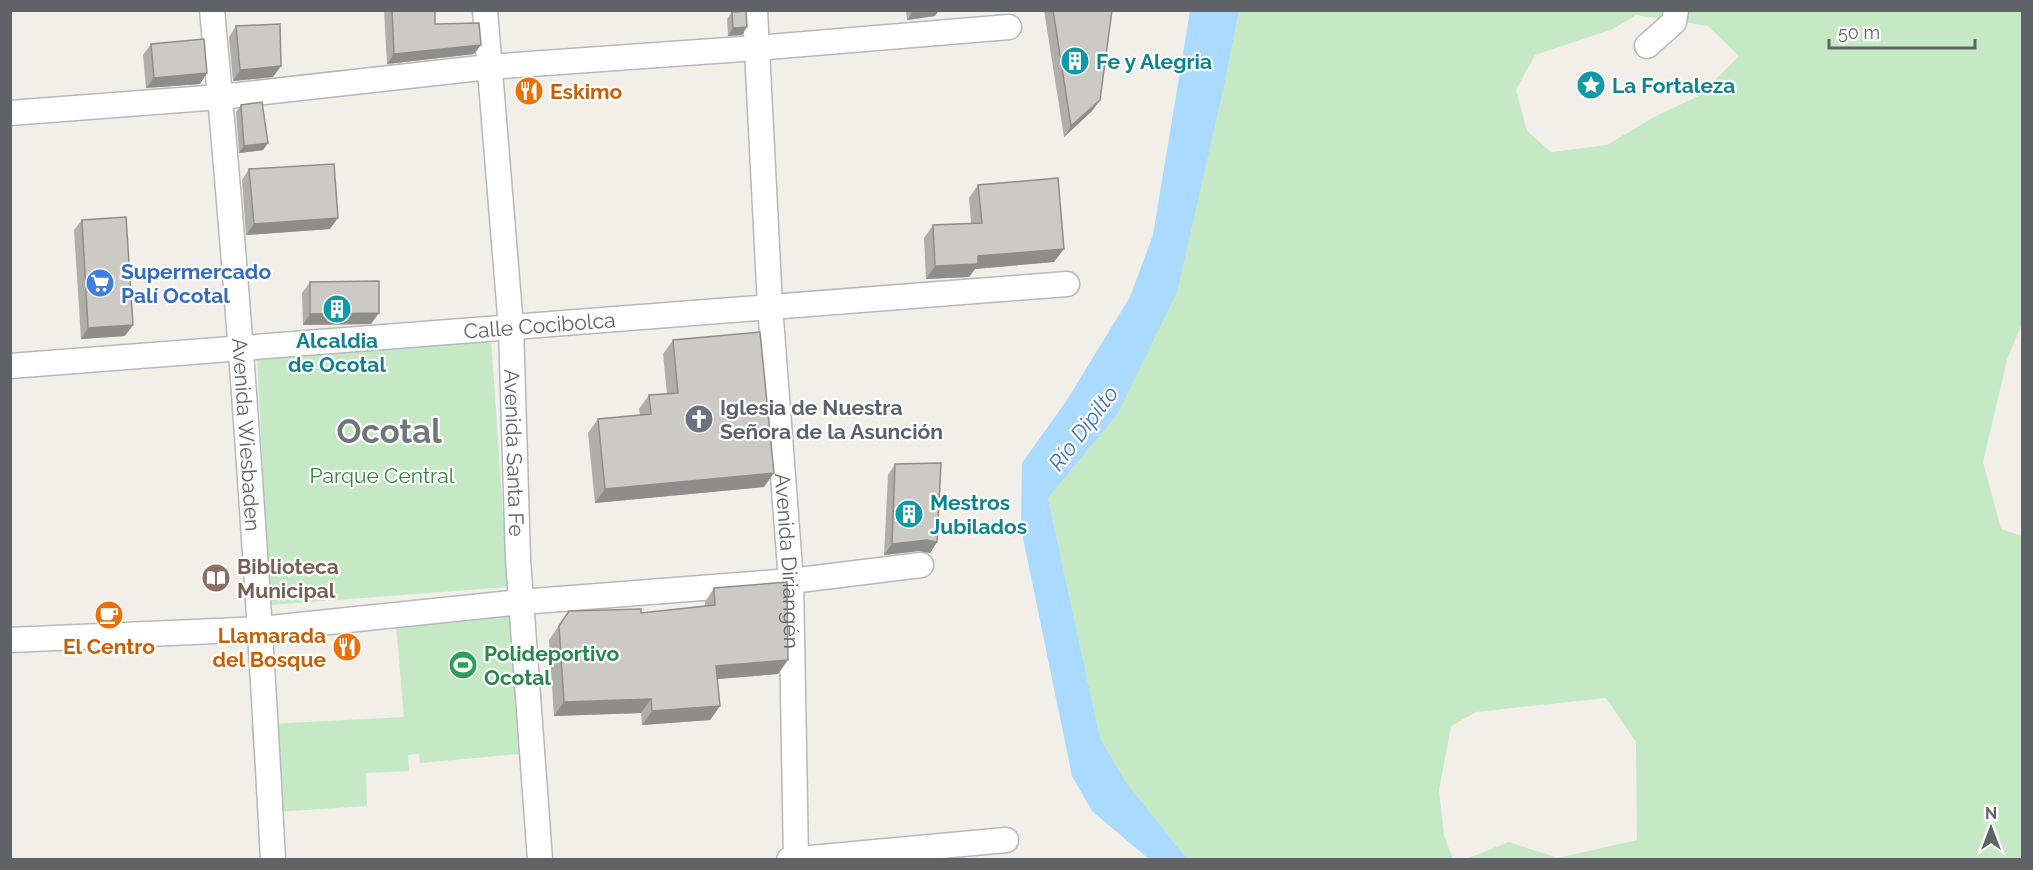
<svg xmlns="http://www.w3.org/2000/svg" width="2033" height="870" viewBox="0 0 2033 870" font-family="Raleway,sans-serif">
	<rect width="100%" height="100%" fill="#f1efe8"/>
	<!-- green -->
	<path fill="#c5e8c5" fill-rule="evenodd" d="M1239,11h783v312l-15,37 -24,102 18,67 21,7v323h-556l43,-17 49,16 79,-18 -1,-98 -30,-44 -130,14 -25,14 -12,64 5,46 9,23h-266l-61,-77 -26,-44 -52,-240 69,-83 109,-338zM1636,15l72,11 31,30 -40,40 -43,20 -49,29 -56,7 -24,-21 -11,-41 19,-35 78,-26z
		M491,339l17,248 -238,18 -13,-248z
		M521,602l9,151 -110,10 -1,-9 -11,1 1,16 -43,2 1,33 -108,7 -8,-88 153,-8 -9,-104z"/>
	<!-- water -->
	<path fill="#aadaff" d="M1190,11h49l-13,66 -49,215 -60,123 -69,83 52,240 26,44 61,77 -37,1 -58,-49 -20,-35 -51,-248 1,-65 45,-63 63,-103 23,-62z"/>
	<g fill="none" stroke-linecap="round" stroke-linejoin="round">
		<!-- minor casing -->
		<g stroke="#b5b8bc" stroke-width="27">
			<g id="minor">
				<path id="s1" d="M212,10c27,283 46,566 61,850"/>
				<path id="s2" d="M485,10l26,317 7,232 22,301"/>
				<path id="s3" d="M755,10l15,296 21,275 5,279"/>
				<path d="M1647,46l27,-24 2,-12"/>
				<path d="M10,113l210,-16 269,-30 267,-19 253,-21"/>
				<path id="s4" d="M10,366l1057,-82"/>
				<path d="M10,640l251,-11 260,-27 270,-21 130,-16"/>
				<path d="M789,860l217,-20"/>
			</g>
		</g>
		<!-- minor -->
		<use href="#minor" stroke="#fff" stroke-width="24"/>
	</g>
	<!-- wall -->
	<path fill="#afaea9" d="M384,10h51v14l39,30 -87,10z
		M906,10h33l-4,6 -28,4z
		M1044,10h68l-20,101 -28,26z
		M732,12l10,23 -14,1 -1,-17z
		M236,26l37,51 -40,4 -4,-44z
		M151,44l49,40 -54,4 -3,-33z
		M241,105l27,38 -5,7 -24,3 -3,-41z
		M249,169l81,60 -84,6 -4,-55z
		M978,185l76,77 -79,7 -6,8 -43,2 -2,-41 9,-13 38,-2 -2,-25z
		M82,220l43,116 -44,3 -7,-109z
		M310,282l61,42 -68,1 -1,-32z
		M673,340l91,147 -169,16 -7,-70 10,-14 42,-4 -1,-6 10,-14 18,-1 -4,-40z
		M895,464l42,78 -7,11 -11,-2 -35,4 4,-80z
		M714,588l64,86 -61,5 3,27 -10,14 -68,5 -1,-12 -87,3 -5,-76 20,-29 72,2 64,-7v-4z"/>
	<!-- shaded-wall -->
	<path fill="#8f8d8a" d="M928,10h11l-4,6 -28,4 5,-7z
		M747,27l-5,8 -14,1 5,-8z
		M481,45l-7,9 -87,10 7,-10z
		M281,66l-8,11 -40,4 7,-11z
		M207,73l-7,11 -54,4 8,-10z
		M1100,100l-8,11 -28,26 7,-11z
		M268,143l-5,7 -24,3 5,-7z
		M338,218l-8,11 -84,6 8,-11z
		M1064,249l-10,13 -79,7 -6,8 -43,2 9,-13 43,-10z
		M379,313l-8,11 -68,1 7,-11z
		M133,325l-8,11 -44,3 7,-11z
		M774,473l-10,14 -169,16 10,-14z
		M927,540l10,2 -7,11 -11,-2 -35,4 8,-11z
		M788,660l-10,14 -72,6 10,-14z
		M651,699l-10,14 -87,3 10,-14z
		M720,706l-10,14 -68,5 10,-14z"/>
	<!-- building -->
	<path fill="#cccac5" stroke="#8f8d8a" stroke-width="1.5" d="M392,10h43v14l44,-1 2,22 -87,9z
		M912,10h16l-16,3z
		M1053,10h59l-12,90 -29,26z
		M746,11l1,16 -14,1 -1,-16z
		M280,24l1,42 -41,4 -4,-44z
		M204,39l3,34 -53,5 -3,-34z
		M262,102l6,41 -24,3 -3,-41z
		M334,164l4,54 -84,6 -5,-55z
		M1058,178l6,71 -86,7v8l-43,2 -2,-41 49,-2 -4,-38z
		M126,217l7,108 -45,3 -6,-108z
		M379,281v32l-69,1v-32z
		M760,332l14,141 -169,16 -7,-70 53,-5 -2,-19 29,-2 -5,-53z
		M941,463l-4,79 -10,-2 -35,4 3,-80z
		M787,582l1,78 -72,6 4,40 -68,5 -1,-12 -87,3 -5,-76 10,-15 72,-2v4l74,-8 -1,-17z"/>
	<!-- icons -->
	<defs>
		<g id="building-disc" transform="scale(1.5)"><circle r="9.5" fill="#0f9aa8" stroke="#fff"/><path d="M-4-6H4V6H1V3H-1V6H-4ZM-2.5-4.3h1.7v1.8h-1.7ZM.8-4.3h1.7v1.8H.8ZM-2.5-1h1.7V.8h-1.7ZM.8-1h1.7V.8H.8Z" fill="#fff"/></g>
		<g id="sight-disc" transform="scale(1.5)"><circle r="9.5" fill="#0f9aa8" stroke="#fff"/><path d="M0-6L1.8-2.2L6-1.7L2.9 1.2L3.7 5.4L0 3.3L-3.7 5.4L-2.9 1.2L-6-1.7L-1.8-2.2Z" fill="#fff"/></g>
		<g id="restaurant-disc" transform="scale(1.5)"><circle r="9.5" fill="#e8710a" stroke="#fff"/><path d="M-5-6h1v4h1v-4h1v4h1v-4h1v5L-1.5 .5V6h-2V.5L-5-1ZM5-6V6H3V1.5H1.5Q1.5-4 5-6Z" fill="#fff"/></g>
		<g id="supermarket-disc" transform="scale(1.5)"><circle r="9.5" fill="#3f7fe0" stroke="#fff"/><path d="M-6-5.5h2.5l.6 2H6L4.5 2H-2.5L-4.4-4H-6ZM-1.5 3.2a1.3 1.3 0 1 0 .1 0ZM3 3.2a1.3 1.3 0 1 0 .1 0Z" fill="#fff"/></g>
		<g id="church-disc" transform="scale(1.5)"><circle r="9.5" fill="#6b7280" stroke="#fff"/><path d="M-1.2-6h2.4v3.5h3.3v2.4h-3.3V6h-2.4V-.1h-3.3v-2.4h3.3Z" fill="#fff"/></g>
		<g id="library-disc" transform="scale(1.5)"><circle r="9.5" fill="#8d6e63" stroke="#fff"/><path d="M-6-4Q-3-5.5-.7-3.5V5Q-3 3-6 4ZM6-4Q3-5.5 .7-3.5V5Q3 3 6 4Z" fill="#fff"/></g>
		<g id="cafe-disc" transform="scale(1.5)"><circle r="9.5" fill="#e8710a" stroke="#fff"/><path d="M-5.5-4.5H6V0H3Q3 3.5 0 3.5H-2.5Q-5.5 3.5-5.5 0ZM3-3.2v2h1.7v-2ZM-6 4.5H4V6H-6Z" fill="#fff"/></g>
		<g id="stadium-disc" transform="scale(1.5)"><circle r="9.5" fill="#2e9e5b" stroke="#fff"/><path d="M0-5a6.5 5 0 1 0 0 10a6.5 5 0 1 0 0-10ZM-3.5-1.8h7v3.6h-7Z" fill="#fff"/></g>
	</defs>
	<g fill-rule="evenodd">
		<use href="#building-disc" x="1075" y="61"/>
		<use href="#sight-disc" x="1591" y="85"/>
		<use href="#restaurant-disc" x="529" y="91"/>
		<use href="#supermarket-disc" x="100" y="283"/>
		<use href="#building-disc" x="337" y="309"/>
		<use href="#church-disc" x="699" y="419"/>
		<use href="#building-disc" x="909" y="514"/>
		<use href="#library-disc" x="216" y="578"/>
		<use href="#cafe-disc" x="109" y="615"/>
		<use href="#restaurant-disc" x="347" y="647"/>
		<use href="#stadium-disc" x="463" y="665"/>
	</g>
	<g text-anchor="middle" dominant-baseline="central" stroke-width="4.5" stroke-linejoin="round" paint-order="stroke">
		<!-- culture labels -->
		<g font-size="21" font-weight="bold" fill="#0d838f" stroke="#fff" text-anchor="start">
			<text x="1096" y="61">Fe y Alegria</text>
			<text x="1612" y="85">La Fortaleza</text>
			<text x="337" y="340" text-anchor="middle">Alcaldia<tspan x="337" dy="24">de Ocotal</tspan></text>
			<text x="930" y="502">Mestros<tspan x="930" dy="24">Jubilados</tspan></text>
		</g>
		<!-- food labels -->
		<g font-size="21" font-weight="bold" fill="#c56008" stroke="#fff" text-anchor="start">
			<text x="550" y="91">Eskimo</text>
			<text x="326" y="635" text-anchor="end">Llamarada<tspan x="326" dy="24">del Bosque</tspan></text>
			<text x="109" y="646" text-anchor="middle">El Centro</text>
		</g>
		<!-- shop labels -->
		<g font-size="21" font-weight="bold" fill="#366cbe" stroke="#fff" text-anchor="start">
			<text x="121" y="271">Supermercado<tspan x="121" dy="24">Palí Ocotal</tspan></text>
		</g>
		<!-- street labels -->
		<g font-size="21" fill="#5f6368" stroke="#fff">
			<text stroke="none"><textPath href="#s4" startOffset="531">Calle Cocibolca</textPath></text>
			<text stroke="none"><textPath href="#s1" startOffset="426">Avenida Wiesbaden</textPath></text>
			<text stroke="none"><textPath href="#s2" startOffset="444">Avenida Santa Fe</textPath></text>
			<text stroke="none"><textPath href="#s3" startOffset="552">Avenida Diriangén</textPath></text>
		</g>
		<!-- worship labels -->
		<g font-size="21" font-weight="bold" fill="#5b616d" stroke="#fff" text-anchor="start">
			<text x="720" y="407">Iglesia de Nuestra<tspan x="720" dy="24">Señora de la Asunción</tspan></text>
		</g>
		<!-- park labels -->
		<g font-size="21" fill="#348238" stroke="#fff">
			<text x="382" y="475">Parque Central</text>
		</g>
		<!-- education labels -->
		<g font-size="21" font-weight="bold" fill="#785e54" stroke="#fff" text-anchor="start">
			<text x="237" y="566">Biblioteca<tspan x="237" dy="24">Municipal</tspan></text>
		</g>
		<!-- leisure labels -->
		<g font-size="21" font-weight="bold" fill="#27864d" stroke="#fff" text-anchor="start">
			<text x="484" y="653">Polideportivo<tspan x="484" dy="24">Ocotal</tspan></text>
		</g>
		<!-- water labels -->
		<g font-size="22" font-style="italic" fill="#4174aa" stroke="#fff">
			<text transform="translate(1083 428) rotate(-53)">Río Dipilto</text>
		</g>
		<!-- town labels -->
		<g font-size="33" font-weight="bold" fill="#70757a" stroke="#fff">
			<text x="389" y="431">Ocotal</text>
		</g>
	</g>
	<!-- border -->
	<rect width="2033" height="870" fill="none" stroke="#5f6368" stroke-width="24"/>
	<!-- north arrow -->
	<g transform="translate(1991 828)" stroke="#ffffff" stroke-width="4.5" paint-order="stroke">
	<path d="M0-4.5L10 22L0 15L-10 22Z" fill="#5f6368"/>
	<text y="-9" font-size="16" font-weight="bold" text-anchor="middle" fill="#5f6368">N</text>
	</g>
	<!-- scale -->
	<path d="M1829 39v9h146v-9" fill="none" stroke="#5f6368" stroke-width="3"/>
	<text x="1838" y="39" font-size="18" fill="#5f6368" stroke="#ffffff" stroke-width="4.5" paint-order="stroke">50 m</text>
</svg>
